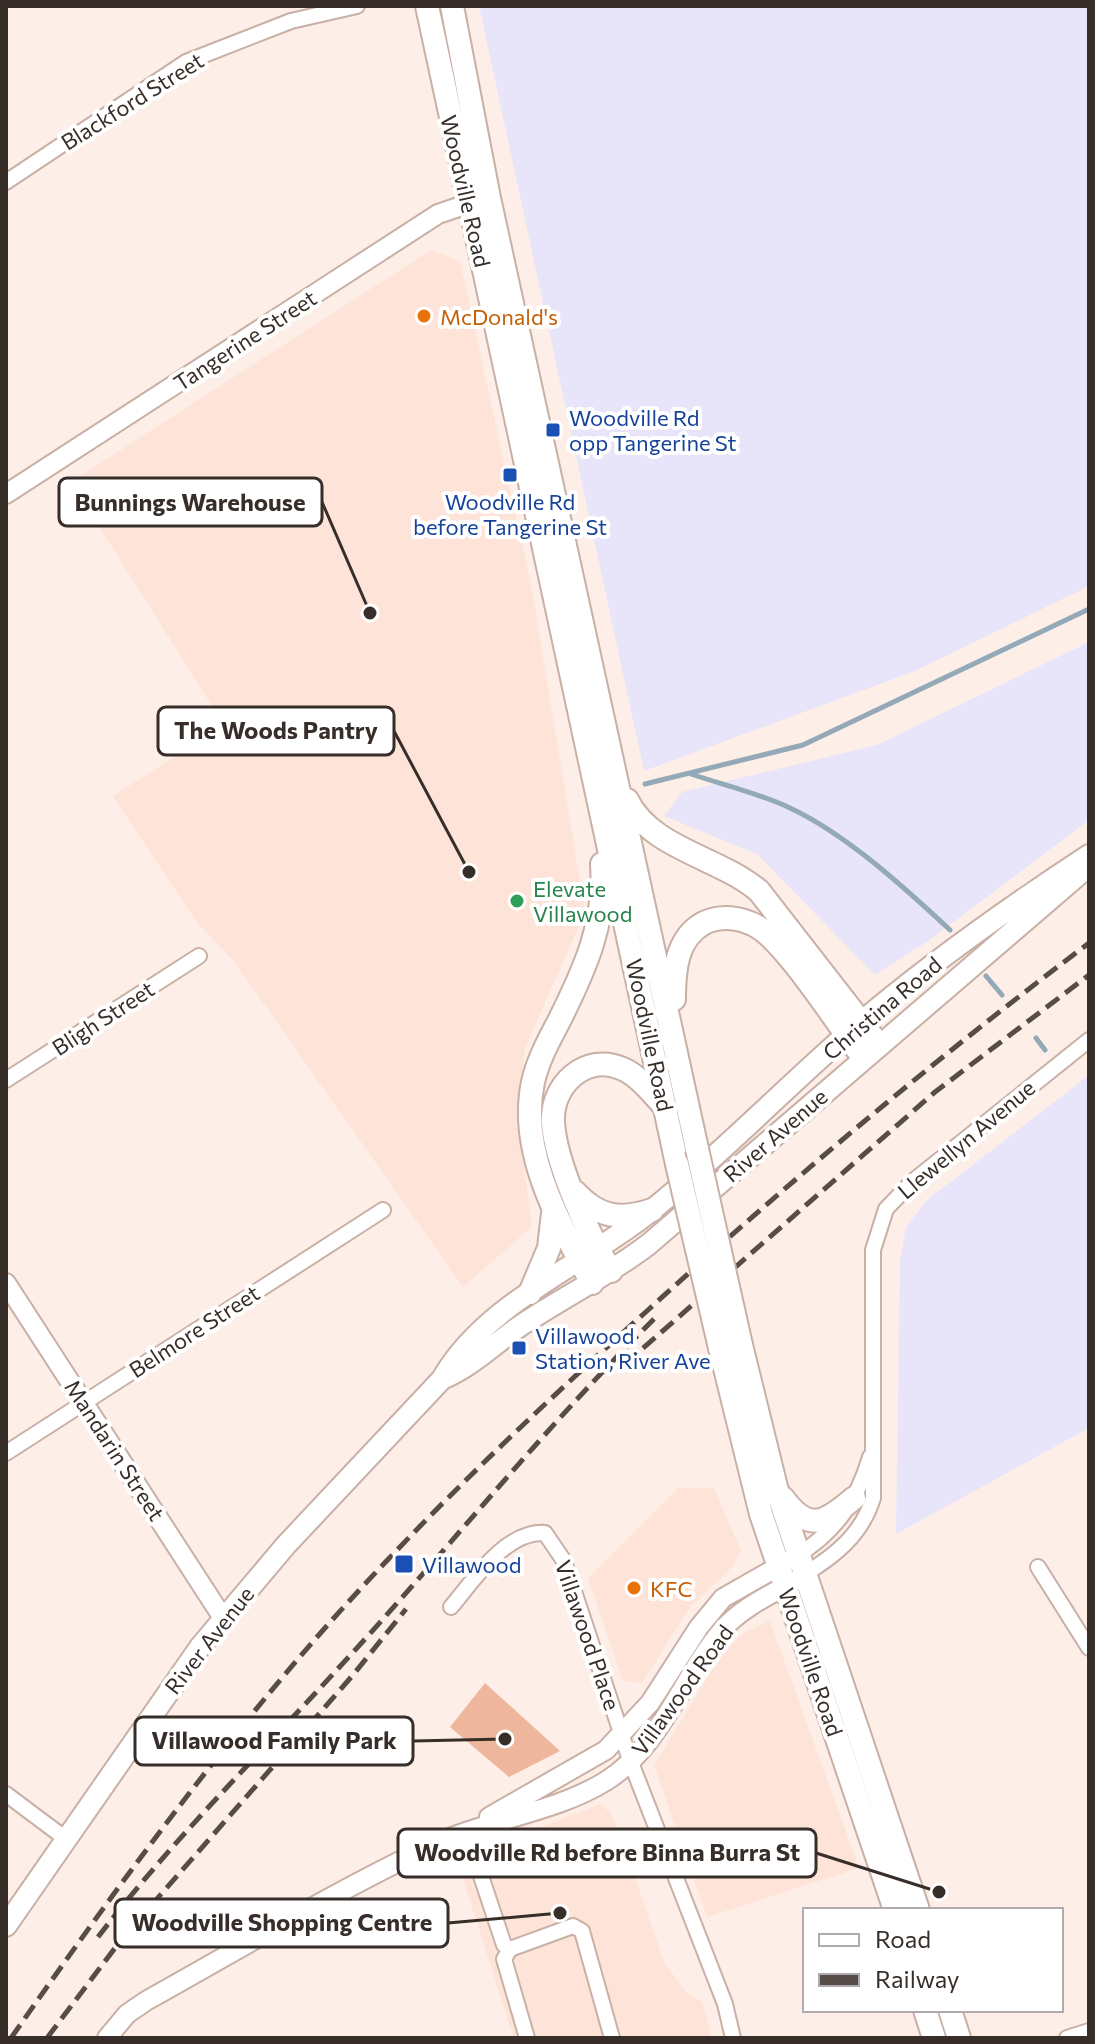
<svg xmlns="http://www.w3.org/2000/svg" width="1095" height="2044" viewBox="0 0 1095 2044" font-family="Commissioner,sans-serif">
	<rect width="100%" height="100%" fill="#fdeee7"/>
	<!-- built -->
	<path fill="#fee4d8" d="M431,250l29,11 72,329 53,322 -60,136 -7,77 14,102 -69,60 -230,-327 -35,-36 -85,-128 111,-71 -153,-243z
		M678,1488h36l27,63 -8,15 -42,40 -49,77 -19,-2 -35,-103z
		M770,1621l89,247 -152,49 -53,-152 69,-113 22,-20z
		M600,1804l11,9 12,29 41,120 22,30 16,10 10,36h-198l-56,-174 24,-14z"/>
	<!-- industrial -->
	<path fill="#e8e5fb" d="M479,6h610v580l-174,85 -271,100z
		M1089,642v178l-158,119 -56,36 -118,-121 -93,-38 18,-24 195,-47z
		M1089,1075v353l-193,106 4,-273 6,-34 20,-26z"/>
	<!-- green -->
	<path fill="#edb69d" d="M485,1683l75,68 -51,26 -59,-50z"/>
	<g fill="none" stroke-linecap="round" stroke-linejoin="round">
		<!-- stream -->
		<path stroke="#93a9b7" stroke-width="5" d="M691,774c32,11 68,19 99,34 56,26 115,80 160,122
			M645,784l158,-39 286,-136
			M986,976l16,19
			M1036,1038l9,12"/>
		<!-- minor casing -->
		<g stroke="#c8b0a6" stroke-width="18">
			<path id="minor" d="M6,182l180,-120 105,-41 66,-15
				M6,1080l193,-124
				M6,1453l377,-243
				M798,1555c38,-24 59,-54 72,-98
				M1038,1567l51,81
				M805,1574c31,-19 57,-40 68,-76v-248l13,-41 26,-27 177,-142
				M451,1607c22,-26 55,-77 94,-74l19,28 66,199 95,244 8,34
				M6,1794l60,45
				M466,1831l38,114 6,4 63,-23 9,5 30,107
				M510,1949l-6,10 23,79
				M1067,2038l22,-7"/>
		</g>
		<!-- tertiary casing -->
		<g stroke="#c8b0a6" stroke-width="22">
			<path id="tertiary" d="M6,494l432,-280 44,-15
				M6,1283l217,335
				M489,1817l117,-67 44,-47 49,-76 24,-29 65,-37
				M107,2038l20,-24 19,-13c95,-53 190,-110 289,-157 54,-25 119,-31 171,-63 56,-35 76,-105 118,-153 19,-21 46,-33 70,-47"/>
		</g>
		<!-- secondary casing -->
		<g stroke="#c8b0a6" stroke-width="24">
			<path id="secondary" d="M442,1379c31,-13 54,-37 81,-55 42,-28 86,-49 126,-80l434,-373
				M6,1926l194,-279 86,-102 156,-166c45,-78 143,-114 210,-169 68,-55 129,-118 194,-175 76,-66 159,-125 243,-180"/>
		</g>
		<!-- primary casing -->
		<g stroke="#c8b0a6" stroke-width="26">
			<path id="primary" d="M427,6l250,1158
				M452,6l37,192 208,951
				M627,800c24,49 92,57 132,91l119,153
				M674,999c0,-28 2,-61 30,-76 17,-8 37,-6 54,4 29,17 81,100 105,130
				M575,1192c23,25 45,29 77,18
				M611,1271c-22,-34 -56,-109 -58,-149 -2,-37 33,-70 70,-53 16,7 29,24 41,37
				M592,1283c-32,-59 -74,-130 -59,-201 5,-22 16,-42 26,-61 26,-52 47,-98 43,-157
				M530,1293l19,-45 4,-35
				M741,1345l35,142 142,423
				M720,1348l41,166 134,396
				M783,1498c26,36 43,24 71,0
				M925,2010l9,28
				M950,2010l9,28"/>
		</g>
		<!-- minor -->
		<use href="#minor" stroke="#fff" stroke-width="14"/>
		<!-- tertiary -->
		<use href="#tertiary" stroke="#fff" stroke-width="18"/>
		<!-- secondary -->
		<use href="#secondary" stroke="#fff" stroke-width="20"/>
		<!-- primary -->
		<use href="#primary" stroke="#fff" stroke-width="22"/>
		<!-- rail -->
		<path stroke="#564c48" stroke-width="5" stroke-dasharray="16 8" stroke-linecap="butt" d="M625,1364l310,-272 154,-117
			M98,1937c75,-98 164,-185 247,-276 104,-113 200,-234 309,-342
			M11,2038c96,-137 196,-275 306,-401 103,-117 215,-223 331,-327 142,-129 287,-251 441,-367
			M47,2038l74,-98 232,-265 53,-66"/>
		<!-- primary-bridge casing -->
		<g stroke="#c8b0a6" stroke-width="26" stroke-linecap="butt">
			<path id="primary-bridge" d="M697,1149l44,196
				M677,1164l43,184"/>
		</g>
		<!-- primary-bridge -->
		<use href="#primary-bridge" stroke="#fff" stroke-width="22"/>
	</g>
	<!-- markers -->
	<g fill="#e8710a" stroke="#fff" stroke-width="3">
		<circle cx="424" cy="316" r="8"/>
		<circle cx="634" cy="1588" r="8"/>
	</g>
	<g fill="#1a4fb4" stroke="#fff" stroke-width="3">
		<rect x="545" y="422" width="16" height="16" rx="4"/>
		<rect x="502" y="467" width="16" height="16" rx="4"/>
		<rect x="511" y="1340" width="16" height="16" rx="4"/>
		<rect x="394" y="1554" width="20" height="20" rx="4"/>
	</g>
	<circle fill="#2e9e5b" stroke="#fff" stroke-width="3" cx="517" cy="901" r="8"/>
	<g text-anchor="middle" dominant-baseline="central" stroke-width="8" stroke-linejoin="round" paint-order="stroke">
		<!-- street labels -->
		<g font-size="22" fill="#372e2a" stroke="#fff">
			<text transform="translate(132 101) rotate(-32)">Blackford Street</text>
			<text transform="translate(466 191) rotate(77)">Woodville Road</text>
			<text transform="translate(245 340) rotate(-33)">Tangerine Street</text>
			<text transform="translate(882 1008) rotate(-40)">Christina Road</text>
			<text transform="translate(103 1018) rotate(-33)">Bligh Street</text>
			<text transform="translate(650 1035) rotate(78)">Woodville Road</text>
			<text transform="translate(775 1135) rotate(-41)">River Avenue</text>
			<text transform="translate(966 1139) rotate(-40)">Llewellyn Avenue</text>
			<text transform="translate(194 1331) rotate(-33)">Belmore Street</text>
			<text transform="translate(115 1450) rotate(57)">Mandarin Street</text>
			<text transform="translate(588 1635) rotate(71)">Villawood Place</text>
			<text transform="translate(209 1640) rotate(-52)">River Avenue</text>
			<text transform="translate(811 1662) rotate(71)">Woodville Road</text>
			<text transform="translate(682 1690) rotate(-54)">Villawood Road</text>
		</g>
		<!-- food labels -->
		<g font-size="22" fill="#c56008" stroke="#fff" text-anchor="start">
			<text x="440" y="316">McDonald's</text>
			<text x="650" y="1588">KFC</text>
		</g>
		<!-- transit labels -->
		<g font-size="22" fill="#164399" stroke="#fff" text-anchor="start">
			<text x="569" y="417">Woodville Rd<tspan x="569" dy="25">opp Tangerine St</tspan></text>
			<text x="510" y="501" text-anchor="middle">Woodville Rd<tspan x="510" dy="25">before Tangerine St</tspan></text>
			<text x="535" y="1335">Villawood<tspan x="535" dy="25">Station, River Ave</tspan></text>
			<text x="422" y="1564">Villawood</text>
		</g>
		<!-- leisure labels -->
		<g font-size="22" fill="#27864d" stroke="#fff" text-anchor="start">
			<text x="533" y="888">Elevate<tspan x="533" dy="25">Villawood</tspan></text>
		</g>
	</g>
	<!-- callouts -->
	<path fill="none" stroke="#372e2a" stroke-width="3" d="M370 613L322 502M469 872L394 731M505 1739L413 1741M939 1892L816 1853M560 1913L448 1923"/>
	<g fill="#372e2a" stroke="#fff" stroke-width="3">
		<circle cx="370" cy="613" r="8"/>
		<circle cx="469" cy="872" r="8"/>
		<circle cx="505" cy="1739" r="8"/>
		<circle cx="939" cy="1892" r="8"/>
		<circle cx="560" cy="1913" r="8"/>
	</g>
	<g fill="#fff" stroke="#372e2a" stroke-width="3">
		<rect x="59" y="478" width="263" height="48" rx="8"/>
		<rect x="158" y="707" width="236" height="48" rx="8"/>
		<rect x="135" y="1717" width="278" height="48" rx="8"/>
		<rect x="398" y="1829" width="418" height="48" rx="8"/>
		<rect x="115" y="1899" width="333" height="48" rx="8"/>
	</g>
	<g font-size="24" text-anchor="middle" font-weight="bold" fill="#372e2a">
		<text x="190" y="511">Bunnings Warehouse</text>
		<text x="276" y="739">The Woods Pantry</text>
		<text x="274" y="1749">Villawood Family Park</text>
		<text x="607" y="1861">Woodville Rd before Binna Burra St</text>
		<text x="282" y="1931">Woodville Shopping Centre</text>
	</g>
	<!-- border -->
	<rect width="1095" height="2044" fill="none" stroke="#372e2a" stroke-width="16"/>
	<!-- legend -->
	<rect x="803" y="1908" width="260" height="104" fill="#ffffff" stroke="#afabaa" stroke-width="2"/>
	<rect x="819" y="1934" width="40" height="12" fill="#ffffff" stroke="#afabaa" stroke-width="2"/>
	<text x="875" y="1948" font-size="24" fill="#372e2a">Road</text>
	<rect x="819" y="1974" width="40" height="12" fill="#564c48" stroke="#afabaa" stroke-width="2"/>
	<text x="875" y="1988" font-size="24" fill="#372e2a">Railway</text>
</svg>
